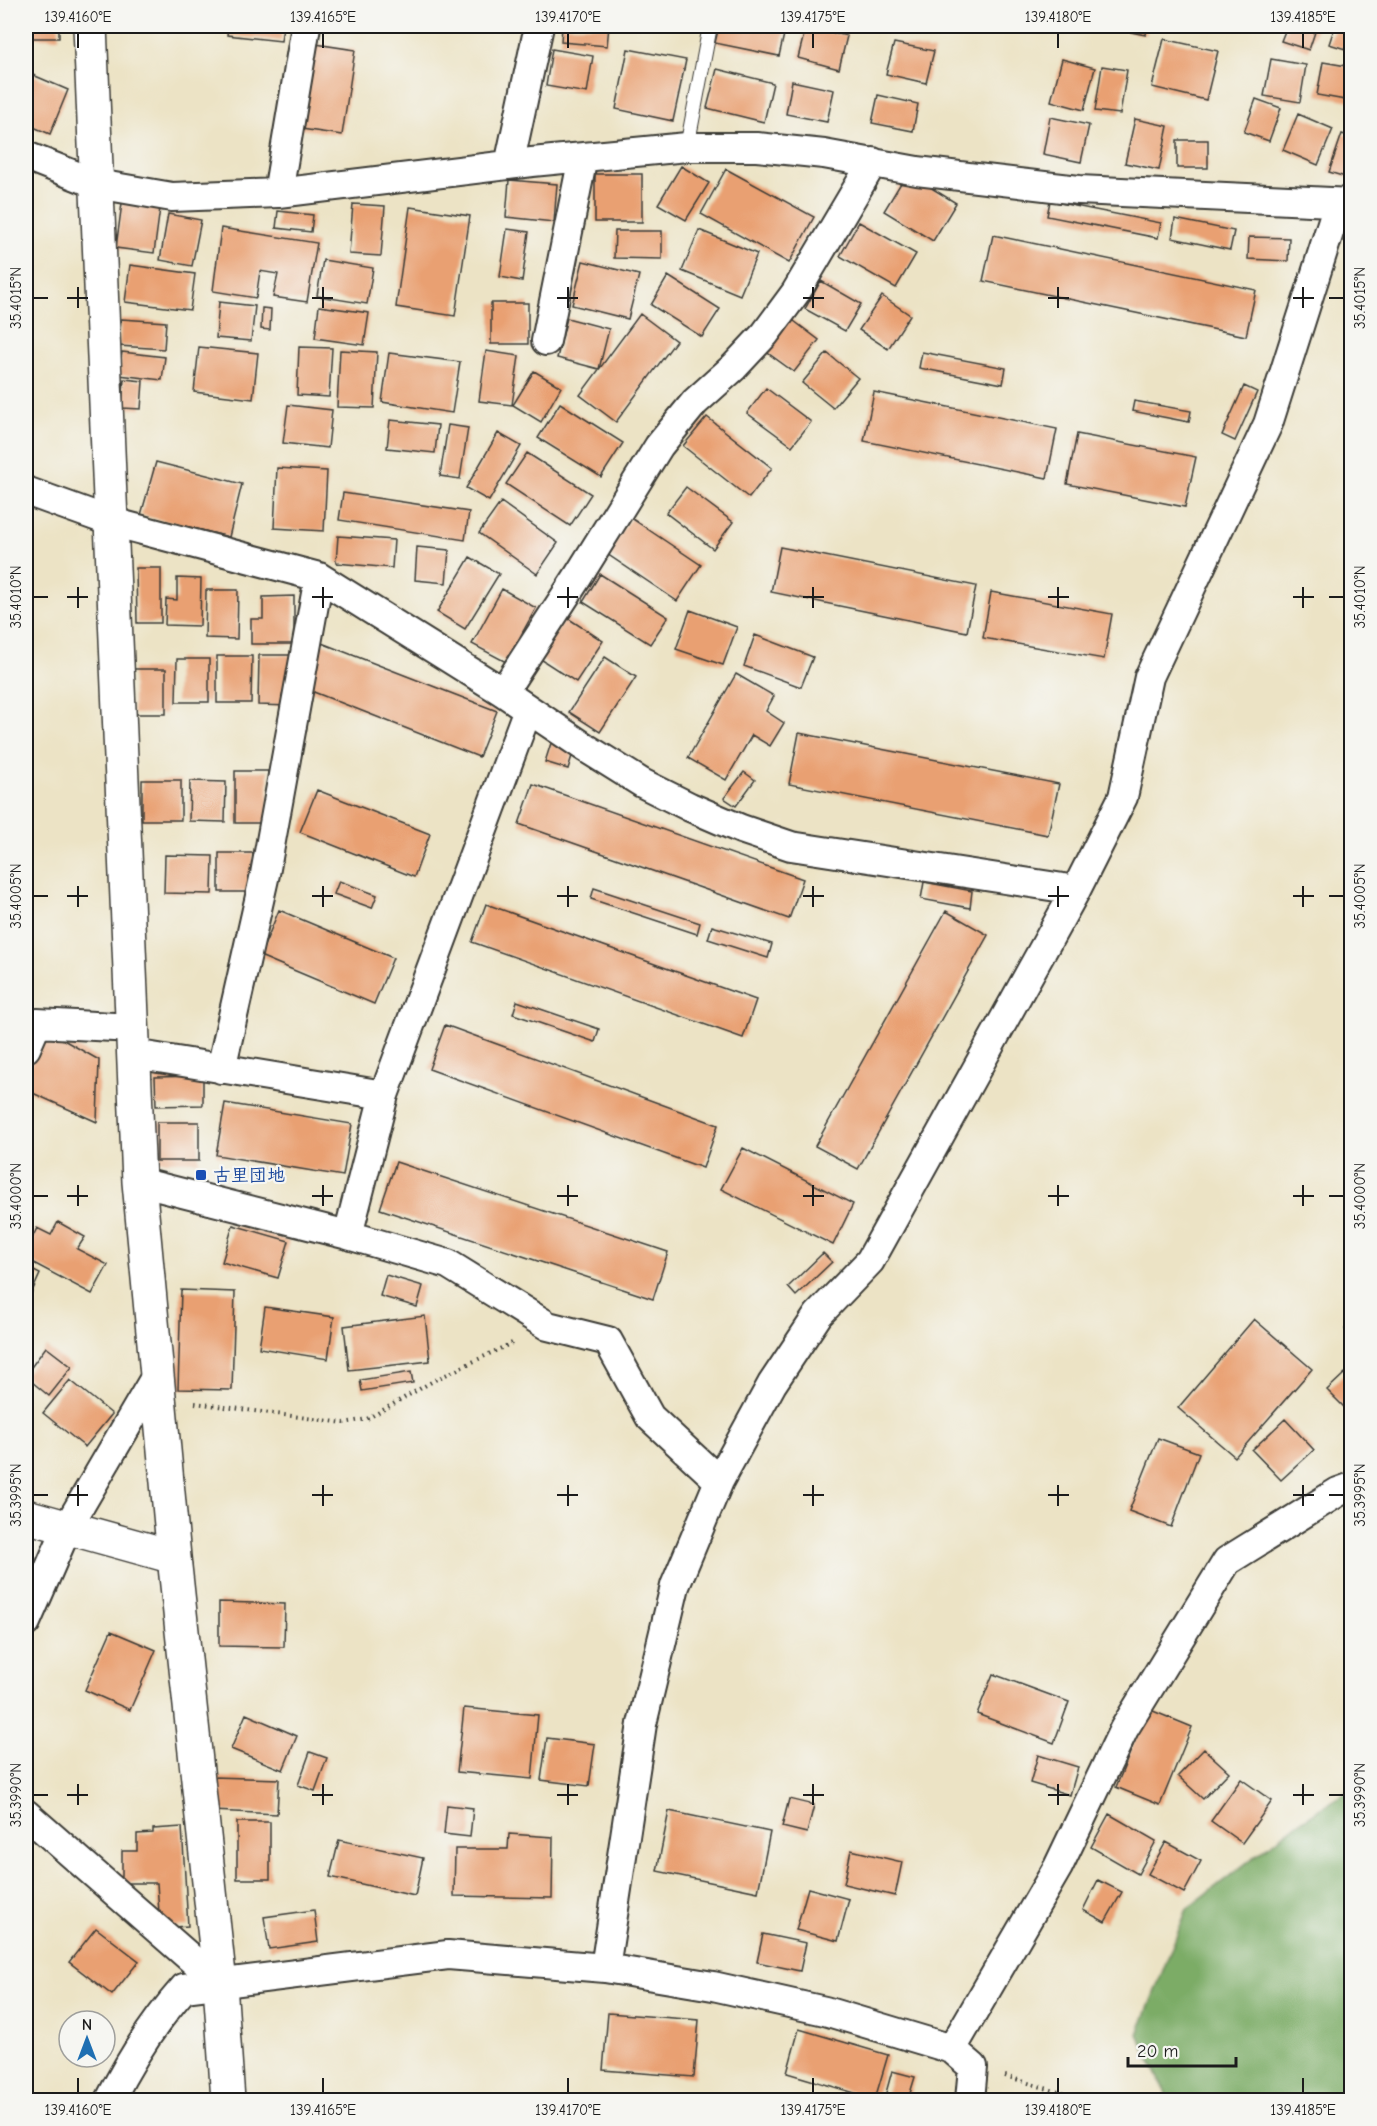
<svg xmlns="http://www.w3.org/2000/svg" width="1377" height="2126" viewBox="0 0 1377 2126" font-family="'Comic Neue','Klee One',sans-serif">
	<rect width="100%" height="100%" fill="#f6f6f2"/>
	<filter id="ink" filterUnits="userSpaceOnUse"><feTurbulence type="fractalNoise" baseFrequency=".0167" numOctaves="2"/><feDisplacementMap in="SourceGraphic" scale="12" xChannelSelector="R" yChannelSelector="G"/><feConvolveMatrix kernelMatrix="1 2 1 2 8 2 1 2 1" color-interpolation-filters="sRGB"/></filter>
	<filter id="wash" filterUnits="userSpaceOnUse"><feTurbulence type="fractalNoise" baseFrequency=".008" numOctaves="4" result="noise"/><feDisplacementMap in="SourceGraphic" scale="24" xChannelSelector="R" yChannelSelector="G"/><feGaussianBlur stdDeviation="1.35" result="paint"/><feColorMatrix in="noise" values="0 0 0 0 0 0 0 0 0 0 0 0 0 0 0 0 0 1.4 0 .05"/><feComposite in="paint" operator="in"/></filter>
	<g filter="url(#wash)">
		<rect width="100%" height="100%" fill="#ece3c5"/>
		<!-- forest -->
		<path fill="#7bac66" stroke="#4c6441" stroke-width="1.5" d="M1351,1789v311h-182l-31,-66 49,-125 111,-86z"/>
		<g id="blocks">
			<!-- building -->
			<path fill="#e9a072" d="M26,26h33v12h-33z
				M228,26h55l-2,15 -54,-6z
				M562,26h47l-2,20 -46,-4z
				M719,26h67l-7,30 -64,-13z
				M806,26l41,10 -8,33 -41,-11z
				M910,26h31l-2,7z
				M1101,26h46l-1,9z
				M1287,26h30l-8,24 -28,-9z
				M1335,26h17v25l-23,-7z
				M1164,39l54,12 -12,49 -54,-13z
				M309,43l46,7 -13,85 -47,-7z
				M894,43l40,8 -8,32 -40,-9z
				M552,49l41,7 -6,37 -41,-7z
				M628,49l58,11 -13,61 -57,-12z
				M1062,59l33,9 -11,42 -33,-9z
				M1271,59l35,6 -6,37 -36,-6z
				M1323,62l29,5 -1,34 -34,-6z
				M1102,66l25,4 -7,44 -25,-3z
				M717,69l56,14 -9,39 -57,-14z
				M26,72l42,18 -18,44 -24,-10z
				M792,81l42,9 -7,32 -41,-8z
				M878,95l40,9 -5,27 -41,-8z
				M1256,99l25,9 -12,33 -25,-9z
				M1298,114l35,15 -15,36 -35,-15z
				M1050,117l39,8 -8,37 -38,-8z
				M1135,119l33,7 -9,44 -34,-7z
				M1342,134l10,3v42l-23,-7z
				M1177,140h31v28h-31z
				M681,166l28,17 -23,37 -28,-16z
				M726,169l88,48 -25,46 -88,-49z
				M907,173l49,30 -23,38 -49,-30z
				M595,174h47v48h-47z
				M509,180l48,4 -3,38 -48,-5z
				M1050,201l111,22 -3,15 -111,-22z
				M122,203l38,5 -6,45 -38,-5z
				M353,204l32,2 -4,50 -32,-2z
				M410,207l60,9 -15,100 -59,-9z
				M278,211l35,4 -2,17 -35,-4z
				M168,214l33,6 -9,46 -32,-6z
				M1175,219l59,12 -4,19 -58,-12z
				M859,222l57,32 -20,34 -56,-32z
				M221,228l96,15 -10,59 -34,-5 5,-23 -18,-3 -4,27 -43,-7z
				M507,229l22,3 -7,49 -22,-4z
				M699,230l58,24 -17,41 -58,-24z
				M615,231h47v28l-48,-1z
				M993,235l263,55 -10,46 -263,-55z
				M1249,237l40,1 -1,23 -40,-2z
				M323,260l50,8 -6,36 -50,-8z
				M583,261l56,14 -11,44 -56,-14z
				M130,265l65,9 -5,36 -65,-8z
				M668,276l52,33 -18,28 -51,-32z
				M821,281l40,23 -16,27 -40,-22z
				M882,296l28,19 -22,34 -29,-19z
				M219,302l36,4 -4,35 -35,-3z
				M491,303h37v41h-37z
				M319,306l50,7 -5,32 -49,-7z
				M262,308l9,1 -1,21 -9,-1z
				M640,314l36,27 -60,81 -36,-27z
				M567,318l42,11 -10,40 -42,-11z
				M790,318l29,22 -25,32 -29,-21z
				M121,319l45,3 -2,27 -45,-3z
				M199,347l59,6 -5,46 -59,-7z
				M299,347l33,1 -3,49 -32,-2z
				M340,350l37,2 -3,56 -37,-1z
				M486,351l33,5 -7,49 -33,-4z
				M122,352l43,5 -3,23 -43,-5z
				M922,352l84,16 -3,16 -84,-16z
				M389,353l71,9 -8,51 -70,-11z
				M827,353l31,25 -25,30 -31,-25z
				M534,371l27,16 -20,35 -28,-17z
				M124,379l19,2 -2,28 -19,-1z
				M1244,386l13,6 -22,49 -13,-6z
				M766,388l45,34 -19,24 -45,-33z
				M874,392l183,37 -10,49 -183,-37z
				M1134,401l57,10 -2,11 -57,-11z
				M560,403l63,40 -22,34 -63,-39z
				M288,405l44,5 -4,38 -45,-5z
				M707,417l65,51 -23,30 -66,-52z
				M390,420l48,5 -3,28 -48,-5z
				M448,425l20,3 -8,51 -20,-3z
				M498,433l23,13 -32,55 -23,-13z
				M1077,434l119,23 -11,50 -118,-23z
				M527,453l64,41 -21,32 -64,-42z
				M156,462l86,22 -13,53 -88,-22z
				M277,468l50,3 -3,60 -50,-3z
				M686,487l47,35 -20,27 -47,-36z
				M343,493l126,19 -4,28 -126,-20z
				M501,502l57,41 -21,31 -58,-41z
				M631,518l70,47 -24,36 -70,-47z
				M338,536l56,4 -2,28 -56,-5z
				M417,547l32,3 -3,33 -31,-3z
				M780,547l196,39 -9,46 -196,-40z
				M470,557l29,17 -34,55 -28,-17z
				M136,568h25v55h-24z
				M600,574l68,43 -18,27 -67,-42z
				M177,578l24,1 -1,47 -35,-1 1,-26 11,1z
				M502,589l34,19 -30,54 -34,-18z
				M206,590h32l-1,49 -32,-1z
				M991,592l121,22 -8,45 -121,-21z
				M294,596v48h-43v-25h12v-22z
				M690,610l47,17 -14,38 -47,-16z
				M566,617l37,24 -27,41 -37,-24z
				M755,635l58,22 -12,30 -57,-21z
				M319,642l178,69 -18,46 -178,-70z
				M259,655h32v51l-33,-1z
				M217,656h35l-1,47h-34z
				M605,657l31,20 -36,55 -31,-20z
				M177,659h32v43h-33z
				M133,669h33v45h-33z
				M736,674l38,22 -8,15 18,12 -14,23 -18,-11 -26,45 -38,-22z
				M799,733l260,51 -11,51 -259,-51z
				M552,740l23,6 -7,23 -23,-7z
				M235,771h33l1,52h-34z
				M744,772l11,8 -19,26 -12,-8z
				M142,780h39v40h-39z
				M190,781l36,1 -1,40 -36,-1z
				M533,784l270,95 -14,40 -270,-95z
				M317,790l113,44 -16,43 -114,-45z
				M219,853h34v39h-34z
				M165,855l48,1 -1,38 -48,-1z
				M339,881l38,14 -5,13 -38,-14z
				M924,882l48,9 -2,17 -49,-9z
				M594,888l106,35 -3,11 -106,-35z
				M486,904l270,96 -13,38 -271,-96z
				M279,910l114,48 -19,46 -114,-48z
				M946,911l42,24 -130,234 -43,-23z
				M712,926l60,18 -4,14 -60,-19z
				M517,1001l82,28 -4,13 -82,-28z
				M445,1025l273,100 -15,43 -274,-99z
				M46,1030l53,30 -2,62 -71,-32v-15z
				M203,1076v29l-47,1 -1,-29z
				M225,1103l127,21 -9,52 -127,-21z
				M157,1122h42v39h-42z
				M743,1148l110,56 -20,41 -112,-56z
				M396,1162l272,90 -15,47 -273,-90z
				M58,1222l27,15 -8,12 31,16 -16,29 -66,-35v-8l11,-23 14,7z
				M233,1225l56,16 -11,37 -56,-16z
				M823,1253l9,9 -36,34 -8,-9z
				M26,1267l14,7 -14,31z
				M386,1275l37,11 -6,21 -37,-11z
				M181,1290l54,2 -3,98 -54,-1z
				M265,1307l69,10 -6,42 -69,-11z
				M425,1316l5,45 -81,9 -5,-44z
				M1254,1319l58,50 -77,88 -57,-49z
				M1352,1326v16l-7,-13z
				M46,1347l26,20 -23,29 -23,-19v-3z
				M411,1372l2,11 -51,8 -2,-11z
				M1345,1373l7,7v22l-7,6 -18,-18z
				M70,1380l42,34 -27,33 -42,-34z
				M1285,1419l29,31 -33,30 -29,-30z
				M1158,1438l41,15 -28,74 -42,-16z
				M26,1553l4,1 -3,25h-1z
				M219,1602l66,2 -1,43 -65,-1z
				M111,1631l45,19 -26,60 -45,-20z
				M993,1674l76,28 -15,41 -77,-29z
				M464,1708l74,7 -6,64 -75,-7z
				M1148,1709l44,18 -32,78 -44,-18z
				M246,1714l51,22 -14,34 -52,-21z
				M547,1738l48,6 -6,42 -48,-6z
				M1204,1749l25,23 -26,27 -25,-23z
				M310,1752l17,6 -12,33 -17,-6z
				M1038,1755l40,12 -8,28 -40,-12z
				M213,1777l66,2 -2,35 -65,-3z
				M1241,1779l31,22 -30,42 -31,-22z
				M789,1799l25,6 -7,28 -25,-6z
				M447,1805l26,3 -3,29 -26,-3z
				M669,1811l101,21 -12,60 -101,-21z
				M1109,1814l47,27 -18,33 -47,-27z
				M237,1822h33v57h-33z
				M182,1827l6,99 -28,2 -3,-45h-35v-32h15v-17l16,-1v-4z
				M509,1834l44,3 -1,61 -98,-2 1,-47h53z
				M339,1840l84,18 -8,38 -85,-19z
				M1166,1842l35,19 -17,32 -36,-19z
				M851,1850l51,12 -7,34 -51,-12z
				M1098,1880l24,12 -17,30 -22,-12z
				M808,1888l41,11 -11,42 -42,-11z
				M314,1910l4,32 -49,7 -5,-32z
				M96,1928l43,33 -27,34 -43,-33z
				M763,1934l43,9 -6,28 -43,-9z
				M608,2013l91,7 -5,57 -91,-7z
				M799,2029l89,26 -13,44 -88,-26z
				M892,2071l23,6 -7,23h-24z"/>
		</g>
	</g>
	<g filter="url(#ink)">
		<use href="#blocks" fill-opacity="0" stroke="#3b3a35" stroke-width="1.5"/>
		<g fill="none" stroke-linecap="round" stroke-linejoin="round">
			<!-- lane casing -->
			<g stroke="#3b3a35" stroke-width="16">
				<path id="lane" d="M687,147l23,-121"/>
			</g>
			<!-- street casing -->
			<g stroke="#3b3a35" stroke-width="32">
				<path id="street" d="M26,156l71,28 75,13 106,-4 254,-31 155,-15h70l67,7 93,17 162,19 273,13
					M509,165l30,-139
					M278,193l28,-167
					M546,341l37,-184
					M26,491l86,31 207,55 184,115 83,56 56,35 48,24 51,22 50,17 285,44
					M503,692l74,-114 82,-132 36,-44 39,-35 31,-33 31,-42 77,-130
					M26,1048l11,-25 96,5
					M134,1054l250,41
					M221,1069l44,-195 54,-297
					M139,1182l209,53 100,29 100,62 60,15 42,76 69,64
					M348,1235l36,-140 144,-386
					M26,1622l41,-94 89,-152
					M26,1814l194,170
					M605,1968l37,-244 33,-138 44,-105 53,-97 46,-69 52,-54 206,-371 47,-93 26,-120 119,-253 70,-220
					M952,2049l106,-182 66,-138 103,-168 111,-69 14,-5
					M110,2100c20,-40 44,-78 74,-112l264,-33 157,13 108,18 112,25 127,38 21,18 -3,33"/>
			</g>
			<!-- secondary casing -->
			<g stroke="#3b3a35" stroke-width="36">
				<path id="secondary" d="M90,26l49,1156 35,375 46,427 8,116
					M26,1516l148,41"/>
			</g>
			<!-- path -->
			<path stroke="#3b3a35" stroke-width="4" stroke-dasharray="1.5 4.5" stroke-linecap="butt" d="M195,1403l149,20 23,-4 68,-39 79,-38
				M1005,2076l80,24"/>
			<!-- lane -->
			<use href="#lane" stroke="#fff" stroke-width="14"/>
			<!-- street -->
			<use href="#street" stroke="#fff" stroke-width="28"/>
			<!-- secondary -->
			<use href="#secondary" stroke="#fff" stroke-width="33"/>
		</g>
	</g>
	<!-- ticks -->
	<path fill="none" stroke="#1c1c1c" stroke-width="2" d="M78,33v15M323,33v15M568,33v15M813,33v15M1058,33v15M1303,33v15M78,287v21M323,287v21M568,287v21M813,287v21M1058,287v21M1303,287v21M33,298h15M67,298h21M312,298h21M557,298h21M803,298h21M1048,298h21M1293,298h21M1329,298h15M78,587v21M323,587v21M568,587v21M813,587v21M1058,587v21M1303,587v21M33,597h15M67,597h21M312,597h21M557,597h21M803,597h21M1048,597h21M1293,597h21M1329,597h15M78,886v21M323,886v21M568,886v21M813,886v21M1058,886v21M1303,886v21M33,896h15M67,896h21M312,896h21M557,896h21M803,896h21M1048,896h21M1293,896h21M1329,896h15M78,1185v21M323,1185v21M568,1185v21M813,1185v21M1058,1185v21M1303,1185v21M33,1196h15M67,1196h21M312,1196h21M557,1196h21M803,1196h21M1048,1196h21M1293,1196h21M1329,1196h15M78,1485v21M323,1485v21M568,1485v21M813,1485v21M1058,1485v21M1303,1485v21M33,1495h15M67,1495h21M312,1495h21M557,1495h21M803,1495h21M1048,1495h21M1293,1495h21M1329,1495h15M78,1784v21M323,1784v21M568,1784v21M813,1784v21M1058,1784v21M1303,1784v21M33,1795h15M67,1795h21M312,1795h21M557,1795h21M803,1795h21M1048,1795h21M1293,1795h21M1329,1795h15M78,2078v15M323,2078v15M568,2078v15M813,2078v15M1058,2078v15M1303,2078v15"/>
	<!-- markers -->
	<rect fill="#1a4fb4" stroke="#f6f6f2" stroke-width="2" x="195" y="1169" width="12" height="12" rx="3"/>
	<g text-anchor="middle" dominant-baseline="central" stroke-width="4.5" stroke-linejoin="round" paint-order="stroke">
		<!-- transit labels -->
		<g font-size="18" font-weight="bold" fill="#164399" stroke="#f6f6f2" text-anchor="start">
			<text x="213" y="1175">古里団地</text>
		</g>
	</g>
	<!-- margin -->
	<rect width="1377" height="2126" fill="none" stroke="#f6f6f2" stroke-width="66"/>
	<!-- north arrow -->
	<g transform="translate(87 2039)"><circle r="28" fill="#f6f6f2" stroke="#9f9f9c" stroke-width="1.5"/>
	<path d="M0-4.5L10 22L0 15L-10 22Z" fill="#1f6fb2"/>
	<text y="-9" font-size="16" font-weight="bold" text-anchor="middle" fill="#1c1c1c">N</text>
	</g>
	<!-- scale -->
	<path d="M1128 2057v9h108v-9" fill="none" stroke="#1c1c1c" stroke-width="3"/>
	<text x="1137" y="2057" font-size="18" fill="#1c1c1c" stroke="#f6f6f2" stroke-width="4.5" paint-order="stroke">20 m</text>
	<rect x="33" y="33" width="1311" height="2060" fill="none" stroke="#1c1c1c" stroke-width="2"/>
	<g font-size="15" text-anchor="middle" fill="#1c1c1c">
		<text x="78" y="22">139.4160°E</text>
		<text x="323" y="22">139.4165°E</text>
		<text x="568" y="22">139.4170°E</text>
		<text x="813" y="22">139.4175°E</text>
		<text x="1058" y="22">139.4180°E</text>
		<text x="1303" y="22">139.4185°E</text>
		<text transform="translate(16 298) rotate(-90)" y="5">35.4015°N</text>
		<text transform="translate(1360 298) rotate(-90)" y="5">35.4015°N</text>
		<text transform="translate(16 597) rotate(-90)" y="5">35.4010°N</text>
		<text transform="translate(1360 597) rotate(-90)" y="5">35.4010°N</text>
		<text transform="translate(16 896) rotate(-90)" y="5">35.4005°N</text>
		<text transform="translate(1360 896) rotate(-90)" y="5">35.4005°N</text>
		<text transform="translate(16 1196) rotate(-90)" y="5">35.4000°N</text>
		<text transform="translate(1360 1196) rotate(-90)" y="5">35.4000°N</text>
		<text transform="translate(16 1495) rotate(-90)" y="5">35.3995°N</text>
		<text transform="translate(1360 1495) rotate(-90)" y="5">35.3995°N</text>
		<text transform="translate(16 1795) rotate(-90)" y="5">35.3990°N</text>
		<text transform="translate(1360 1795) rotate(-90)" y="5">35.3990°N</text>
		<text x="78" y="2115">139.4160°E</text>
		<text x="323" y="2115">139.4165°E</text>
		<text x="568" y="2115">139.4170°E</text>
		<text x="813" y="2115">139.4175°E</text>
		<text x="1058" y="2115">139.4180°E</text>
		<text x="1303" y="2115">139.4185°E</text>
	</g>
</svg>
